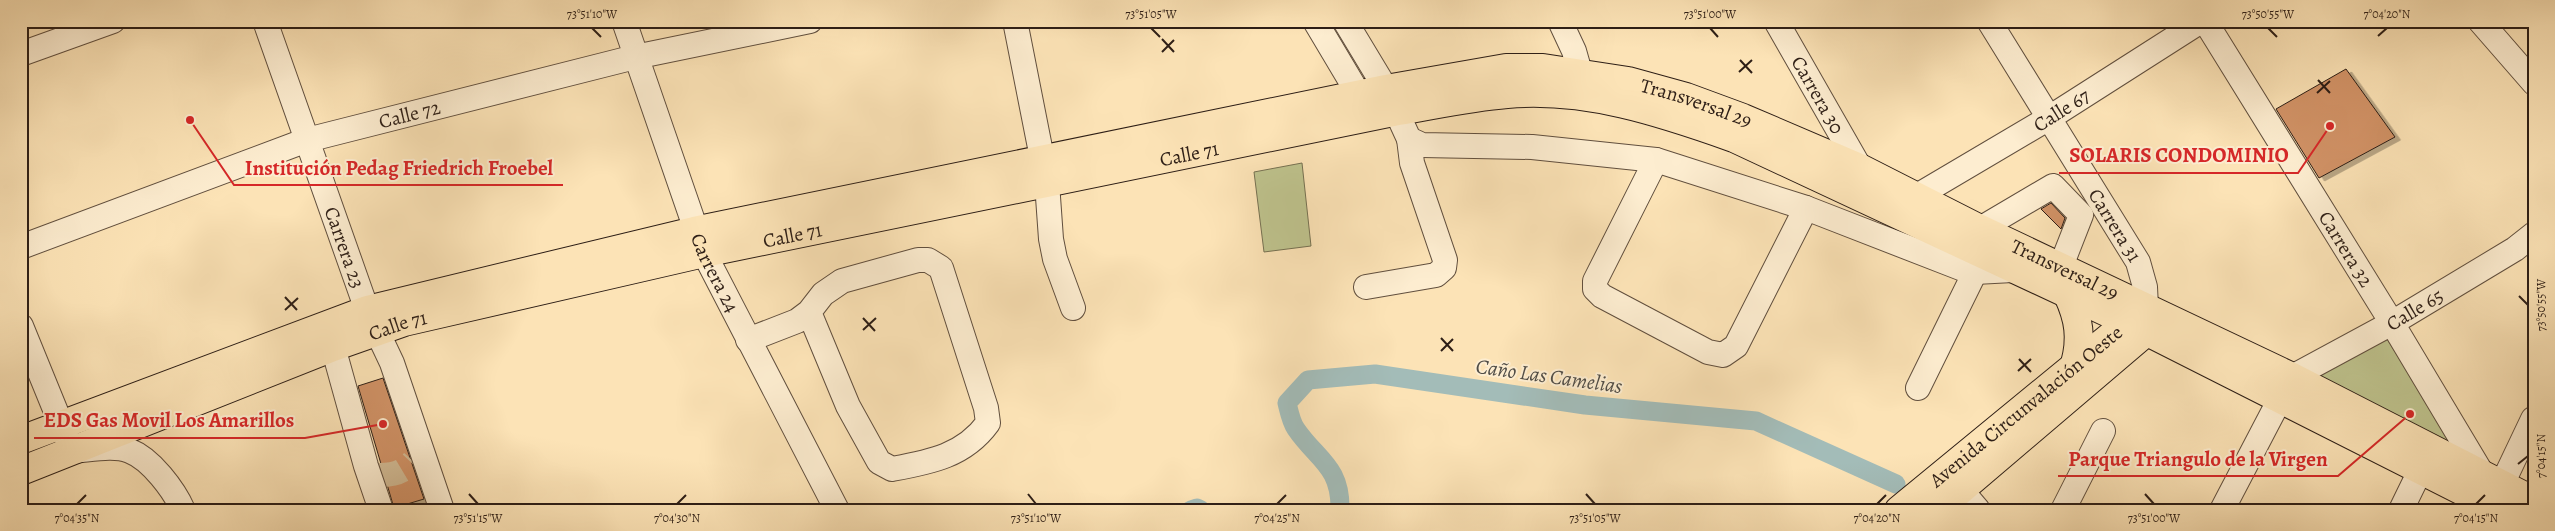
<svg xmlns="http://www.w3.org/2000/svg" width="2555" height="531" viewBox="0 0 2555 531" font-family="Alegreya,serif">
	<defs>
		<filter id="shadow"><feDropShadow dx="5.5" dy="3" stdDeviation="0" flood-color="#0004"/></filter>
	</defs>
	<rect width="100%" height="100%" fill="#fce3b6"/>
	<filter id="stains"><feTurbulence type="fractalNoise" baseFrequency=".004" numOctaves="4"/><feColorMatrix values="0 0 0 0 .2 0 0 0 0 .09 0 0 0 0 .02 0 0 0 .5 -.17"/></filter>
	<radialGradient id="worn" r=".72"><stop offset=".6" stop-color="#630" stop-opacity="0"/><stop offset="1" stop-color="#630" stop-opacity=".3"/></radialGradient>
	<!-- green -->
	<path fill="#bfc48e" stroke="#767152" d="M1302,163l9,83 -47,6 -10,-80z
		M2387,339l71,113 -146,-76z"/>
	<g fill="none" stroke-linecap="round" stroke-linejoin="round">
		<!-- canal -->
		<path stroke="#a3bcb8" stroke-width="19" d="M1191,510l6,-2 4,2
			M1340,510c1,-44 -23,-50 -44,-81 -5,-7 -7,-18 -9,-26l21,-23 67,-6 210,31 171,16 140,63"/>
	</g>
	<!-- building -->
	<path fill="#d19266" stroke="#2d1e16" filter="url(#shadow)" d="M2346,69l49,68 -76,41 -43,-69z
		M2051,203l14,15 -4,11 -20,-20z
		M383,378l41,121 -30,9 -36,-122z"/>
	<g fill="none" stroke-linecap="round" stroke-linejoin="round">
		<!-- minor-tunnel -->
		<path stroke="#d3bc96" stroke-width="24" stroke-dasharray="24 12" stroke-linecap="butt" d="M379,475c16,0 23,-2 34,-14"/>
		<!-- minor casing -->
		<g stroke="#614f3e" stroke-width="26">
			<g id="minor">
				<path id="s1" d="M265,21l102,289 25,53 50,147"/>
				<path id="s2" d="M624,21l80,232 133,257"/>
				<path d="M1015,21l32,162 4,56 4,20 18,49"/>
				<path d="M1315,21l53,89"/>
				<path d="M1345,21l41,68 23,50 13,6 110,2 124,13 150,48 157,61 12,3 38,-2"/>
				<path d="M1560,21l14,30 11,39"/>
				<path id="s3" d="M1776,21l84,147"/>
				<path id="s4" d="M1989,21l149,241 7,25 1,20"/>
				<path id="s5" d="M2205,21l187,302 92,154"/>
				<path d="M2480,21l54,62"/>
				<path d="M21,54l92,-33"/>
				<path d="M1656,160l-61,121v8l7,7 106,56 15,3 13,-9 70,-138"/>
				<path id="s6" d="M1917,196l132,-78 152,-97"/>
				<path d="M1980,229l73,-43 28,29 -27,69"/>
				<path id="s7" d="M21,247l286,-107 328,-83 175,-36"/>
				<path d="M1366,287l70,-12 8,-7 1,-8 -33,-97 -3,-24"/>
				<path d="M21,326l51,125c17,-1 42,-7 58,0 21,8 44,39 53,59"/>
				<path d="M748,340l49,-19 12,-9 14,-18 19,-13 76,-21h10l13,8 45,140 2,15c-24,33 -58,39 -96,46l-13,-7 -31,-56 -39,-94"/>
				<path d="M333,347l33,119 15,44"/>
				<path id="s8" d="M2292,377l100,-54 123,-74 19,-15"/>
				<path d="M1918,388l57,-116"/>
				<path d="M1961,490l17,20"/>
				<path d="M2494,501l39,-82"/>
				<path d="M2063,510l40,-79"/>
				<path d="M2222,510l58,-111"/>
				<path d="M2401,510l19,-39"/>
			</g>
		</g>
		<!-- major casing -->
		<g stroke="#2d1e16" stroke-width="30">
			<g id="major">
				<path d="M2068,295c11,24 14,43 7,69"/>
				<path id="s9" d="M21,440l346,-130 327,-79 692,-142 120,-21h37l85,13 58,16 57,21 117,50 120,61 312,148 242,124"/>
				<path id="s10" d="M21,471l312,-124 71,-25 300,-69 694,-142c36,-6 72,-14 109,-17 78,-7 154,18 227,44l394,184 372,188"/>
				<path id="s11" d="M1899,510l240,-197"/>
				<path d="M1937,510l223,-190"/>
			</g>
		</g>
		<!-- minor -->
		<use href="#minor" stroke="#fdedd0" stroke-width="24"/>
		<!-- major -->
		<use href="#major" stroke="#fce3b6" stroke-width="28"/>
	</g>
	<!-- ticks -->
	<path fill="none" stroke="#2d1e16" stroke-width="2" d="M592,28l9,9M1151,28l9,9M1710,28l8,9M2268,28l9,9M2378,36l9,-8M1162,39l12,13M1162,52l12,-12M1740,60l12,13M1739,72l13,-12M2318,80l12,13M2317,93l13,-12M2519,296l9,9M285,297l12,13M285,310l13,-12M863,318l12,13M863,330l13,-12M1441,338l12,13M1441,351l12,-12M2019,359l12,13M2018,371l13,-12M2518,464l10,-8M469,494l9,10M1028,494l8,10M1586,494l9,10M2145,494l9,10M77,504l9,-9M677,504l9,-9M1277,504l9,-9M1877,504l9,-9M2476,504l9,-9"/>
	<g text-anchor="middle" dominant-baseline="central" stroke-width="4" stroke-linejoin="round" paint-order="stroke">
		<!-- street labels -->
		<g font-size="20" fill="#2d1e16" stroke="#fdedd0">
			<text stroke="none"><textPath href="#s3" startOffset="85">Carrera 30</textPath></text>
			<text stroke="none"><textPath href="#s9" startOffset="1729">Transversal 29</textPath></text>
			<text stroke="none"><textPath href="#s6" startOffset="168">Calle 67</textPath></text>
			<text stroke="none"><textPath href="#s7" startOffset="411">Calle 72</textPath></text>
			<text stroke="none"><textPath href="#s10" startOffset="1214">Calle 71</textPath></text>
			<text stroke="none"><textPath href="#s4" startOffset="240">Carrera 31</textPath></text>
			<text stroke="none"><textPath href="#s10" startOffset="809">Calle 71</textPath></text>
			<text stroke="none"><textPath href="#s1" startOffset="240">Carrera 23</textPath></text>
			<text stroke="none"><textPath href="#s5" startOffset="268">Carrera 32</textPath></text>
			<text stroke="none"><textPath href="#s9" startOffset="2134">Transversal 29</textPath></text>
			<text stroke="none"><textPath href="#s2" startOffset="268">Carrera 24</textPath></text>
			<text stroke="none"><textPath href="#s8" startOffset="140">Calle 65</textPath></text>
			<text stroke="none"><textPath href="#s10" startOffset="404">Calle 71</textPath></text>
			<text stroke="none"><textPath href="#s11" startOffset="164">Avenida Circunvalación Oeste</textPath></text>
		</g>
		<!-- water labels -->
		<g font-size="21" font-style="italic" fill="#504d47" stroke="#fdedd0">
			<text transform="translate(1549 376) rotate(8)">Caño Las Camelias</text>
		</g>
	</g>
	<!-- callouts -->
	<path fill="none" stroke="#d62828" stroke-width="2" d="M2330 126L2298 173H2059M190 120L234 185H563M383 424L305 438H34M2410 414L2338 476H2058"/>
	<g fill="#d62828" stroke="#fdedd0" stroke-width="2">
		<circle cx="2330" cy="126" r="5"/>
		<circle cx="190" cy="120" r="5"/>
		<circle cx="383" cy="424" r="5"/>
		<circle cx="2410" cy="414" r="5"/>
	</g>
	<g font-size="21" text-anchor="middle" font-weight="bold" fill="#d62828" stroke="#fdedd0" stroke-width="4" stroke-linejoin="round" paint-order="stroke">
		<text x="2179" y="162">SOLARIS CONDOMINIO</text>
		<text x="399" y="175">Institución Pedag Friedrich Froebel</text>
		<text x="169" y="427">EDS Gas Movil Los Amarillos</text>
		<text x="2198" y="466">Parque Triangulo de la Virgen</text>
	</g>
	<!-- margin -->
	<rect width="2555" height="531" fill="none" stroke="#fce3b6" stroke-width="55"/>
	<rect x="28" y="28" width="2500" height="476" fill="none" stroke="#2d1e16" stroke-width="2"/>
	<g font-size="12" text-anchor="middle" fill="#2d1e16">
		<text x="592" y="18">73°51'10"W</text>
		<text x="1151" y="18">73°51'05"W</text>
		<text x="1710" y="18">73°51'00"W</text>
		<text x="2268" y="18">73°50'55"W</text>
		<text x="2387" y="18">7°04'20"N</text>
		<text transform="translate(2541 305) rotate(-90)" y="4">73°50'55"W</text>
		<text transform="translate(2541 456) rotate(-90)" y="4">7°04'15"N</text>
		<text x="77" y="522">7°04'35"N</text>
		<text x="478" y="522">73°51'15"W</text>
		<text x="677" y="522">7°04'30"N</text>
		<text x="1036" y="522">73°51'10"W</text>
		<text x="1277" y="522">7°04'25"N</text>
		<text x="1595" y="522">73°51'05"W</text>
		<text x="1877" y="522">7°04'20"N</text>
		<text x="2154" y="522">73°51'00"W</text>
		<text x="2476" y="522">7°04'15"N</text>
	</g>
	<rect width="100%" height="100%" filter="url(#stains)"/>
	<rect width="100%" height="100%" fill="url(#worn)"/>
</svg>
